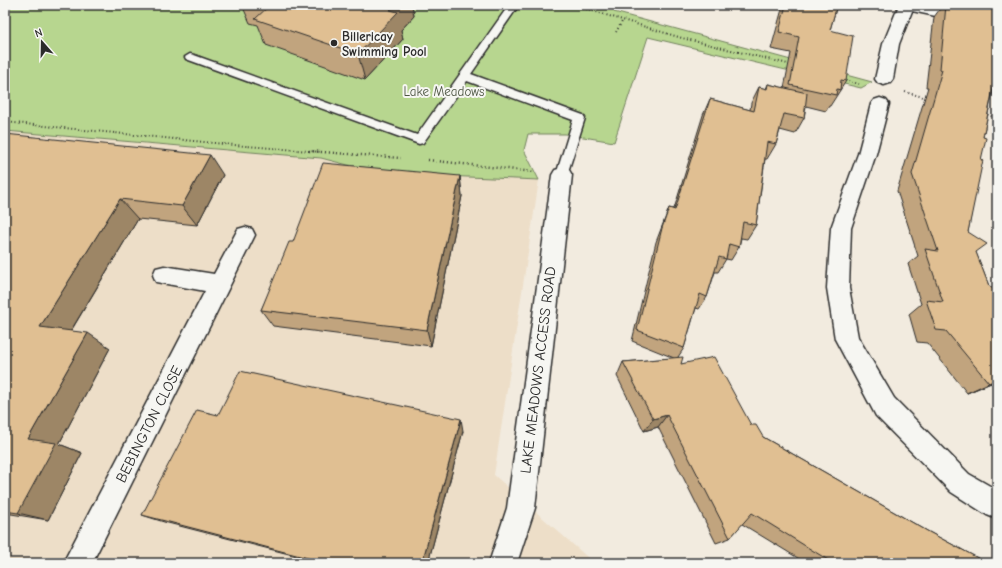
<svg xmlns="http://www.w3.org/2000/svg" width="1002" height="568" viewBox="0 0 1002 568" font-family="'Comic Neue',sans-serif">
	<rect width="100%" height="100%" fill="#f2ebdf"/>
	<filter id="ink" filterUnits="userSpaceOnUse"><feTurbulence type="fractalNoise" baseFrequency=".025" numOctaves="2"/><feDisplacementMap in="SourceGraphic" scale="8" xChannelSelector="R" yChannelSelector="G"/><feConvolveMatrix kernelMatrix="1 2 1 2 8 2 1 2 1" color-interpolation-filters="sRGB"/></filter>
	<g filter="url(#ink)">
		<!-- built -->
		<path fill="#eddec8" d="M5,131l316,27 27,7 71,10 120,5 -45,295 100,88h-589z"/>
		<!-- green -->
		<path fill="#b7d68f" stroke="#71805d" d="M5,5h614l-5,7 258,70 -11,6 -213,-51 -34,105 -49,-8h-37l-4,16 15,30 -119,-5 -72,-10 -27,-7 -316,-27z"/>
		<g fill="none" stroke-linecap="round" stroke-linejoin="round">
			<!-- service casing -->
			<g stroke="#2b2b2b" stroke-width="3">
				<path id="service" d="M509,5h10l-48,69 112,41 2,3 -19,60 -4,2 -4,-2 -2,-3 17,-55 -106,-39 -44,62 -4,1 -233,-85 -1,-2 5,-3 4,1 223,80z"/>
			</g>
			<!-- minor casing -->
			<g stroke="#2b2b2b" stroke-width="3">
				<path id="minor" d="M899,5h30l68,14v10l-85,-18 -13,33 -6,35 -3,4 -6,2 -6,-2 -3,-4 8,-35z
					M880,98l6,2 3,4 -13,50 -25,74 -2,60 9,49 36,61 75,76 28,16v29l-10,-4 -36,-23 -75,-76 -41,-77 -8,-51 4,-60 27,-74 13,-50 3,-4z
					M562,168l7,2 3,5 -37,333 -18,55h-28l18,-55 45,-333 3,-5z
					M245,227l7,2 3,6 -163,328h-29l142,-272 -49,-9 -3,-7 3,-7 8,-2 50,8 24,-45z"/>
			</g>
			<!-- path-far1 -->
			<path stroke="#2b2b2b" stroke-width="2" stroke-dasharray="1 2.5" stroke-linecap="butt" d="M573,5l109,33 110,27
				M616,32l7,-12
				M845,80l14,4
				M905,92l22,6
				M984,114l13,4
				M5,122l229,23 88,7"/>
			<!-- path -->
			<path stroke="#2b2b2b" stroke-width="2.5" stroke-dasharray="1 3" stroke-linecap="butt" d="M309,151l92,7
				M428,160l106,12"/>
			<!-- service -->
			<use href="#service" fill="#f6f6f2" fill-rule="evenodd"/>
			<!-- minor -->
			<use href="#minor" fill="#f6f6f2" fill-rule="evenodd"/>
		</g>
		<!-- wall -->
		<path fill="#c1a47e" stroke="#2b2b2b" d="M242,5h170l2,11 -13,14 2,9 -38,41 -99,-35 -8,-20 -8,-2z
			M771,5h66l-7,25 16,51 -16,25h-1l-3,5 -20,-5 -2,12 -9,16 -15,-4 -4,14 -9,15h-2l-9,66 -9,14 -6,-1 -2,9 -8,13 -5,-1 -8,13h-3l-8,25 -8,12 -3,-1 -12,40 -6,9 3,7 70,61 12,12 166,95 58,31h-181l-64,-39 -12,14 -14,5 -58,-116 -14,4 -27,-55 6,-14 51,-4 -42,-17 24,-99 13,-34 5,1 29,-94 7,-16 40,11 1,-7 8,-16 7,2 2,-5 16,4 7,-35 -20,-4 11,-40 -11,-3z
			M936,5h61v67l-14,65 -2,23 -13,72 21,54 8,9v96l-6,-8 -24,10 -40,-50 -10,-1 -8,-28 12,-10 -13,-40 10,-8 -21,-65 31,-104h-2l8,-70 8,-11z
			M5,134l218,41 -26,50 -59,-6 -67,112 39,17 -51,96 23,9 -34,67 -43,-7z
			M460,176l2,20 -31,150 -158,-20 -12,-16 32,-68z
			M218,415l245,16 -35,132h-104l-160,-41 -22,-7z"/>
		<!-- shaded-wall -->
		<path fill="#9d8666" stroke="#2b2b2b" d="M395,5h17l2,11 -13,14 2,9 -38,41 -7,-26 32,-44z
			M210,155l13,20 -26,50 -15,-19z
			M460,176l2,20 -31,150 -4,-16z
			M120,199l18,20 -74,123 -24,-15z
			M88,333l22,15 -51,96 23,9 -34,67 -30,-7 10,-74z
			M997,379v1l-6,3 -24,10z
			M667,415l-9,12 -14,4 9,-12z
			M461,419l2,12 -35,132h-6z"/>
		<!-- building -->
		<path fill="#e0bf92" stroke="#2b2b2b" d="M265,5h130l-5,5 8,2 -40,42 -103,-35 14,-13z
			M786,5h51l-7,25 23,6 -7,45 -5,-1 -1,10 -3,-1 -1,6 -46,-10 9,-48 -20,-5z
			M946,5h29l22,5v60l-14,67 3,1 -5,22h2l-15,72 19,12 -11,8 13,34 7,5 1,4v84l-8,4 -43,-52 -10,-1 -10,-30 17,2 -18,-53 13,2 -26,-77 30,-104 -2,-1z
			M768,84l39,9 -3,25 -20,-4 -8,30 -9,-2 -11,83 -13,-3 -4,25 -10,-3 -3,15 -7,-2 -12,40 -7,-3 -16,54 -47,-18 25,-102 7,-20 6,2 35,-111 44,12 5,-24 8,2z
			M5,134l205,21 -28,51 -62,-7 -80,128 48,6 -60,106 28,4 -38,70 -13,-2z
			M323,163l137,13 -33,154 -166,-20 28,-68h4z
			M683,357l-2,7 33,-7 37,68h5l7,12 166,95 58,31h-154l-81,-50 -22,25 -63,-123 -14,4 -30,-57z
			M240,371l221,48 -39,144h-95l-185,-48 55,-105 21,5z"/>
	</g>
	<!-- markers -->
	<circle fill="#2b2b2b" stroke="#f6f6f2" stroke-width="1.5" cx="334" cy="43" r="4"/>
	<g text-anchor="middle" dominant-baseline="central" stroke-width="4" stroke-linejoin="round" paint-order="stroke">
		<!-- far-poi labels -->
		<g font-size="13" font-weight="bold" fill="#2b2b2b" stroke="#f6f6f2" text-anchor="start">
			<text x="342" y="36">Billericay<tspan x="342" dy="15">Swimming Pool</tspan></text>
		</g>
		<!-- far-park labels -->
		<g font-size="13" fill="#4e5644" stroke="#f6f6f2">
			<text x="444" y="91">Lake Meadows</text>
		</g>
		<!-- street labels -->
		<g font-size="15" fill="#2b2b2b" stroke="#f6f6f2">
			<text transform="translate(538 370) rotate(-83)">LAKE MEADOWS ACCESS ROAD</text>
			<text transform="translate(149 424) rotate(-63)">BEBINGTON CLOSE</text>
		</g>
	</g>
	<!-- margin -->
	<rect width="1002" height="568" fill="none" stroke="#f6f6f2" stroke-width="20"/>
	<rect x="10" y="10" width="982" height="548" fill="none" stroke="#2b2b2b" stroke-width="1.5" filter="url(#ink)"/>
	<!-- north arrow -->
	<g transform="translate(42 42) rotate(340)" stroke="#f6f6f2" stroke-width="3" paint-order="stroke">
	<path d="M0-3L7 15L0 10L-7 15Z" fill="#2b2b2b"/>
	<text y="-6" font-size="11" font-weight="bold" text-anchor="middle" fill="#2b2b2b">N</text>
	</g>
</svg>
